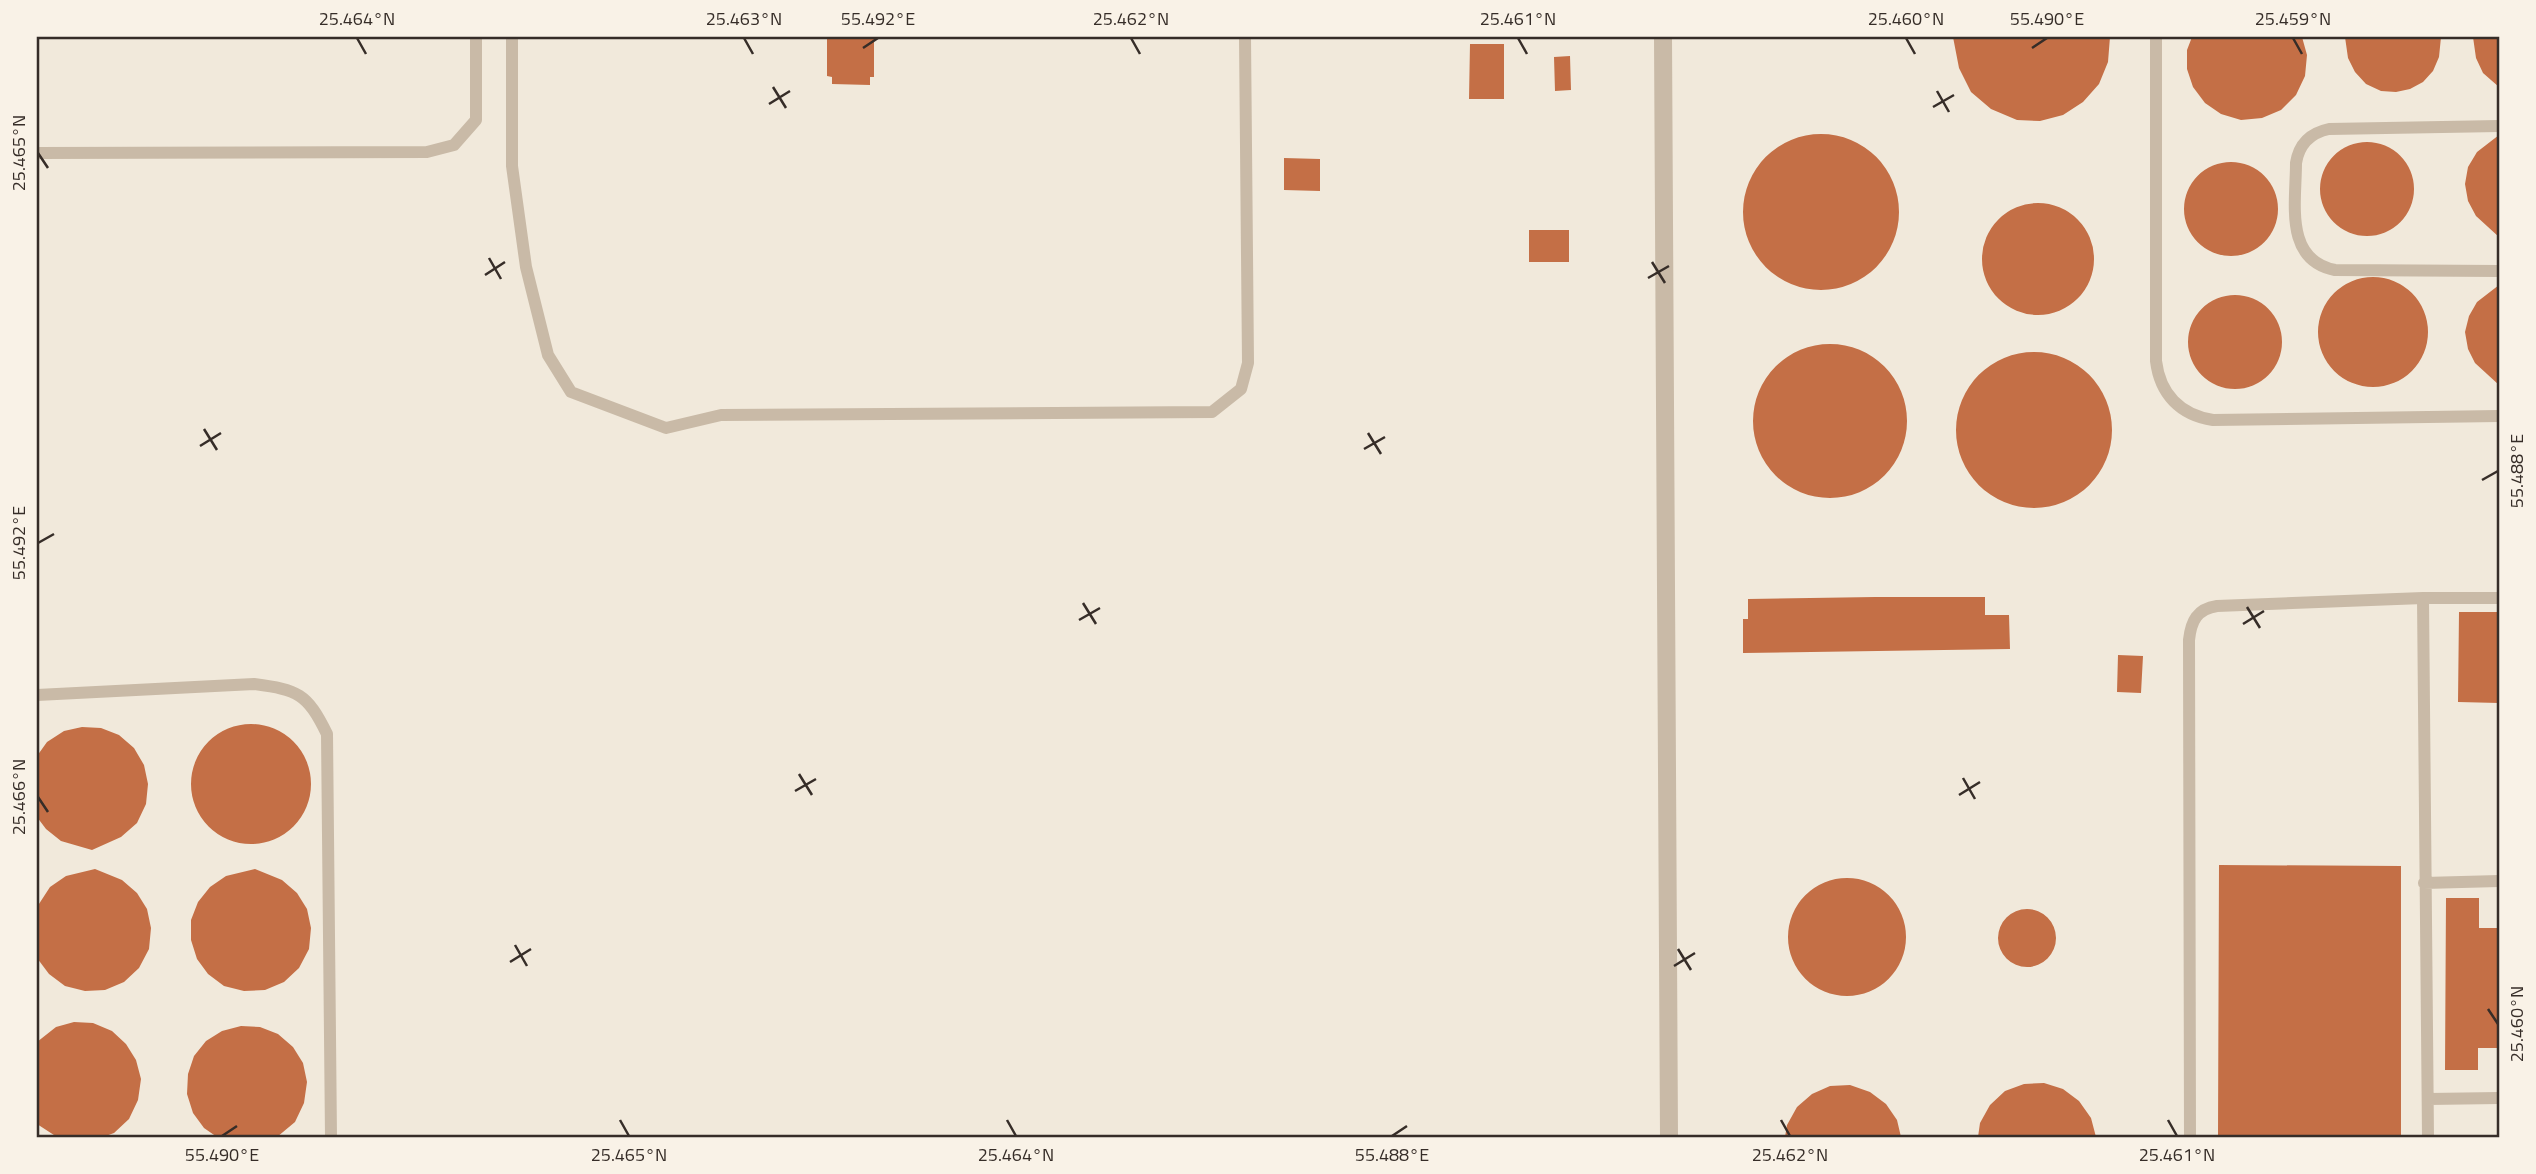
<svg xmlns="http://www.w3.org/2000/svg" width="2536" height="1174" viewBox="0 0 2536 1174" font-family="'Titillium Web',sans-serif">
	<rect width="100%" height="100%" fill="#f1e9db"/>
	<!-- building -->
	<path fill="#c46f46" d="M827,37h47v40h-4v8l-38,-1v-7l-5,-1z
		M1953,37h157l-2,25 -9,22 -16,18 -20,13 -23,6 -23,-1 -26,-11 -20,-17 -12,-24z
		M2192,37h110l5,18 -2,21 -9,19 -15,15 -19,8 -21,2 -20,-6 -16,-11 -12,-16 -6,-18v-19z
		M2345,37h96l-2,20 -6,14 -10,11 -13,7 -14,3 -15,-1 -15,-7 -11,-12 -7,-14z
		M2473,37h26v50l-16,-14 -7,-15z
		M1470,44h34v55h-35z
		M1570,56l1,34 -16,1 -1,-34z
		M1743 212a78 78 0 1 1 156 0a78 78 0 1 1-156 0Z
		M2499,135v102l-23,-21 -8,-15 -3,-17 3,-17 9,-15z
		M2320 189a47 47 0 1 1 94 0a47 47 0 1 1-94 0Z
		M1284,158l36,1v32l-36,-1z
		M2184 209a47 47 0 1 1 94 0a47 47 0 1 1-94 0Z
		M1982 259a56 56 0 1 1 112 0a56 56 0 1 1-112 0Z
		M1529,230h40v32h-40z
		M2318 332a55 55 0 1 1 110 0a55 55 0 1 1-110 0Z
		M2499,285v100l-24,-22 -7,-14 -3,-17 4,-16 8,-14z
		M2188 342a47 47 0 1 1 94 0a47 47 0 1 1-94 0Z
		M1753 421a77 77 0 1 1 154 0a77 77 0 1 1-154 0Z
		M1956 430a78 78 0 1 1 156 0a78 78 0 1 1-156 0Z
		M1875,597h110v18h24l1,34 -267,4v-34h5v-20z
		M2459,612h40v91l-41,-1z
		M2118,655l25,1 -2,37 -24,-1z
		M191 784a60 60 0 1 1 120 0a60 60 0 1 1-120 0Z
		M82,727l19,1 18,7 15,13 10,17 4,19 -2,20 -9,19 -16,14 -29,13 -31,-9 -15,-12 -9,-12v-61l10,-14 17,-11z
		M2219,865l182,1v271h-183z
		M95,869l27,11 15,13 10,16 4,19 -2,21 -10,19 -15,14 -19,8 -20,1 -20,-5 -16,-12 -12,-16v-51l13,-20 16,-11z
		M255,869l27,11 15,13 10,16 4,19 -2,21 -10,19 -15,14 -19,8 -21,1 -20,-5 -16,-12 -11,-15 -6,-19v-20l7,-18 12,-15 16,-11z
		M1788 937a59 59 0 1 1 118 0a59 59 0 1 1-118 0Z
		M2446,898h33v30h20v120h-21v22h-33z
		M1998 938a29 29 0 1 1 58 0a29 29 0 1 1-58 0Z
		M74,1022l19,1 19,8 14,13 10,16 5,19 -3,21 -9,19 -15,14 -11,4h-46l-20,-13v-82l19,-15z
		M241,1026l19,1 18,7 15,13 10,16 4,19 -3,21 -9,19 -18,15h-60l-13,-9 -11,-15 -6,-19 1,-20 6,-18 12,-15 16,-10z
		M2044,1083l19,6 16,12 12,17 5,19h-118l2,-14 10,-18 15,-14 19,-7z
		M1850,1085l20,7 16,12 11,16 4,17h-116l2,-12 10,-18 15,-13 18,-8z"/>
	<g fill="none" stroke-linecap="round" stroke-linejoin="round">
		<!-- lane -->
		<path stroke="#c9baa7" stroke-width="12" d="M512,37v129l14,101 22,88 23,37 95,36 55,-13 491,-3 29,-23 7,-26 -3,-326
			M2156,37v324c4,33 24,54 57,59l286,-4
			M2499,126l-170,3c-19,4 -30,15 -33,34 0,40 -12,97 39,107l164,1
			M37,153l390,-1 27,-7 22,-25v-83
			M2423,598l5,539
			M37,695l217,-11c44,6 53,9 73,50l4,403
			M2424,883l75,-2
			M2428,1099l71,-1
			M2190,1137l-1,-497c2,-19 8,-31 28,-34l206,-8h76"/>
		<!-- street -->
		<path stroke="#c9baa7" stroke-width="18" d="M1663,37l6,1100"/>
	</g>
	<!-- ticks -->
	<path fill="none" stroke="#362d28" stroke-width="2.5" d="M357,38l9,16M744,38l9,16M1131,38l9,16M1518,38l9,16M1906,38l9,16M2293,38l9,16M863,48l15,-10M2032,48l15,-10M773,87l13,21M1937,91l12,21M769,104l21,-13M1933,107l21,-12M38,153l10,15M489,258l12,21M1652,262l13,21M485,275l20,-13M1648,278l21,-12M204,429l13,21M1368,433l13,21M200,446l21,-13M1364,449l21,-12M2482,480l16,-9M38,543l16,-9M1083,603l13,21M2247,607l13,21M1079,620l21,-12M2243,624l21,-13M799,774l13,21M1963,778l12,21M795,791l21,-12M1959,795l21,-13M38,797l10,15M515,945l12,21M1678,949l13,21M510,962l21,-13M1674,966l21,-13M2488,1009l10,15M620,1120l9,16M1007,1120l9,16M1781,1120l9,16M2168,1120l9,16M222,1136l15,-10M1392,1136l15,-10"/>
	<!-- border -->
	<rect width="2536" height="1174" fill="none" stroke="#f9f2e7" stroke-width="77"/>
	<rect x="38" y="38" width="2460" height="1098" fill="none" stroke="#362d28" stroke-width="2.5"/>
	<g font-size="18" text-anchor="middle" fill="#362d28">
		<text x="357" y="25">25.464°N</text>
		<text x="744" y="25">25.463°N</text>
		<text x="878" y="25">55.492°E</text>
		<text x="1131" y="25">25.462°N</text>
		<text x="1518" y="25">25.461°N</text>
		<text x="1906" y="25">25.460°N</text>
		<text x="2047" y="25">55.490°E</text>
		<text x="2293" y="25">25.459°N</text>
		<text transform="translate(19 153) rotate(-90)" y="6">25.465°N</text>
		<text transform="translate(2517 471) rotate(-90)" y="6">55.488°E</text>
		<text transform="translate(19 543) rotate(-90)" y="6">55.492°E</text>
		<text transform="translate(19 797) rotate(-90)" y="6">25.466°N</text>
		<text transform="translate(2517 1024) rotate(-90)" y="6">25.460°N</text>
		<text x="222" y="1161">55.490°E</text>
		<text x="629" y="1161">25.465°N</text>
		<text x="1016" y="1161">25.464°N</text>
		<text x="1392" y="1161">55.488°E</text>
		<text x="1790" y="1161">25.462°N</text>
		<text x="2177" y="1161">25.461°N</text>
	</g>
</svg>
